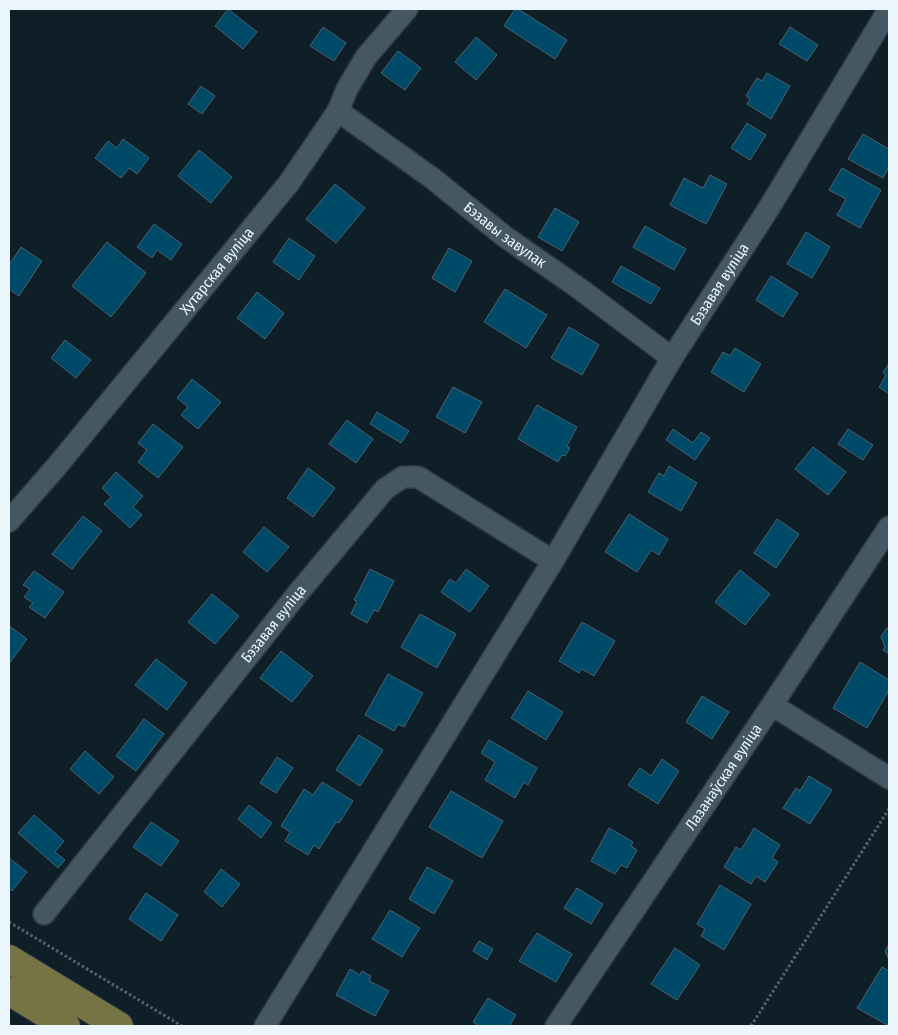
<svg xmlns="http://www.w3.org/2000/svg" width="898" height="1035" viewBox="0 0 898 1035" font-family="'Fira Sans Condensed',sans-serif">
	<rect width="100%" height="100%" fill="#0e1f28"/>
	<!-- building -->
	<path fill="#004a69" stroke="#4d606b" d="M228,9l29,23 -14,17 -28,-23z
		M515,9h3l49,31 -12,19 -51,-33z
		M323,27l23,16 -12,18 -24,-15z
		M790,27l28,18 -11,16 -28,-17z
		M476,37l21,18 -21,25 -21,-18z
		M398,51l23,17 -16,22 -24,-17z
		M767,73l23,13 -19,33 -24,-15 3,-5 -4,-3 11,-18 5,3z
		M201,86l14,10 -13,18 -14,-10z
		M747,123l19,12 -16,25 -19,-12z
		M863,134l26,15v18l-6,11 -35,-19z
		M123,139l26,19 -12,16 -8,-6 -8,10 -26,-20 13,-17 9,7z
		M199,150l33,27 -21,26 -33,-27z
		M842,168l39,22 -21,38 -23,-13 9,-16 -17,-9z
		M710,175l17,9 -21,40 -36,-19 14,-27 19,10z
		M335,184l30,24 -29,35 -30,-24z
		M555,208l24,14 -17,29 -24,-14z
		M154,224l28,20 -11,16 -14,-10 -5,8 -15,-11z
		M645,226l41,23 -12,21 -41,-23z
		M806,232l24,15 -18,31 -25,-14z
		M289,238l26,18 -16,24 -26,-18z
		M107,242l39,31 -35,44 -39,-31z
		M21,247l21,14 -23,35 -10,-7v-24z
		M449,248l23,13 -17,31 -23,-14z
		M621,266l39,22 -9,16 -39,-22z
		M771,276l27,17 -15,24 -27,-17z
		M505,289l42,26 -21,33 -42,-26z
		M257,292l27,21 -19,26 -28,-21z
		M569,327l30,18 -17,30 -31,-17z
		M65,340l26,20 -15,18 -25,-20z
		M735,348l26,16 -17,28 -33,-20 12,-20 7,4z
		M889,363v31l-10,-7 7,-12 -3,-2z
		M192,379l29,23 -23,27 -17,-14 7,-8 -11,-9z
		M453,387l29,15 -17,31 -29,-16z
		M537,405l40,22 -10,19 3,2 -5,8 -3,-1 -4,7 -40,-23z
		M377,412l32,19 -8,12 -31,-19z
		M347,420l26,19 -17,24 -27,-19z
		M153,424l30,23 -25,31 -20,-16 9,-12 -9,-7z
		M673,429l20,14 8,-11 9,6 -15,22 -29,-20z
		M848,429l25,16 -10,15 -25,-16z
		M813,447l33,25 -18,23 -33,-26z
		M669,466l28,17 -16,28 -33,-19 11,-19 5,3z
		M308,468l27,20 -22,29 -26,-19z
		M116,472l27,24 -10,11 9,8 -12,13 -26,-24 7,-7 -9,-9z
		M629,514l39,25 -9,16 -8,-5 -14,22 -32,-20z
		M83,516l19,15 -30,38 -20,-15z
		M777,519l22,15 -23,34 -22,-15z
		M264,527l25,20 -22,25 -24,-20z
		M370,569l24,12 -16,31 -4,-2 -7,13 -16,-9 6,-13 -3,-1z
		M466,569l23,17 -19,26 -29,-20 9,-13 6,4z
		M740,570l30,24 -25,31 -30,-23z
		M34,571l30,21 -19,26 -16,-11 4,-4 -9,-6 6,-8 -7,-4z
		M212,594l27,22 -24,28 -27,-22z
		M420,614l36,20 -19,34 -36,-21z
		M582,622l33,19 -21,35 -12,-7 -3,4 -20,-12z
		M9,626l18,13 -18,25z
		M889,627v27l-6,-4 2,-3 -4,-10 5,-8z
		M281,651l32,25 -21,26 -32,-24z
		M156,659l31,24 -20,27 -32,-25z
		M860,662l29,18v10l-22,38 -34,-20z
		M388,674l35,19 -19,34 -6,-3 -4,7 -29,-16z
		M528,691l35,21 -17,28 -35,-22z
		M702,696l27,16 -17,27 -26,-17z
		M144,719l20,15 -28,37 -20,-15z
		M359,735l24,15 -23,36 -24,-16z
		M489,740l48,28 -9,17 -4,-3 -9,16 -30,-18 10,-18 -14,-9z
		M85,751l29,26 -15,17 -29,-25z
		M277,757l16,11 -17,25 -16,-10z
		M662,759l17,12 -21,33 -30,-19 12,-17 11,8z
		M809,776l23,14 -22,34 -27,-16 13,-20 4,3z
		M322,782l31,19 -14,22 -3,-1 -17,27 -5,-4 -6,10 -23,-14 5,-9 -9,-6 23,-37 9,6z
		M451,791l52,30 -21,37 -53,-31z
		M249,805l23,18 -11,15 -23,-19z
		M34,815l30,26 -9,11 10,8 -7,8 -40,-35z
		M151,822l28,19 -18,25 -28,-19z
		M609,828l24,14 -2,4 6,4 -10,18 -6,-3 -6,9 -24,-13z
		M754,828l26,17 -8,13 6,4 -13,20 -9,-6 -5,8 -27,-17 12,-20 5,3z
		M9,858l18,14 -15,19 -3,-3z
		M427,867l26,14 -19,33 -25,-15z
		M221,869l19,15 -18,23 -18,-15z
		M720,885l31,19 -27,46 -23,-14 4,-7 -8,-5z
		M577,888l26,16 -12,20 -27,-16z
		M146,893l32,22 -17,26 -32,-22z
		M390,910l30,18 -18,29 -30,-18z
		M537,933l35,21 -16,28 -37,-21z
		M479,941l14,8 -6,11 -14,-9z
		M889,944v16l-4,-9z
		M675,948l25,17 -23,35 -26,-16z
		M882,967l7,4v55l-32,-18z
		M350,969l10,6 2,-4 9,5 -2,5 20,10 -14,25 -39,-21z
		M488,998l28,17 -7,11h-30l-6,-4z"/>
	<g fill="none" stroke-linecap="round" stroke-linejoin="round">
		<!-- minor casing -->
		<g stroke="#2f3740" stroke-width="24">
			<g id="minor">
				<path id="s1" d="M338,111l94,67 72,58 76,53 92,69"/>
				<path id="s2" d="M9,521l48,-55 232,-283 49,-72 9,-22 19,-32 41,-48"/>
				<path d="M772,705l117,73"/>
				<path id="s3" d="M44,914l250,-316 91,-109 18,-12h15l135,84"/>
				<path id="s4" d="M265,1026l288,-465 119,-203 97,-150 120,-199"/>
				<path id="s5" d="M556,1026l216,-321 117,-178"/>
			</g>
		</g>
		<!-- major casing -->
		<g stroke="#2f3740" stroke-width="30">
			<path id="major" d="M9,959l110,67
				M9,991l57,35"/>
		</g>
		<!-- path -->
		<path stroke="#55646c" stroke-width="3" stroke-dasharray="2.5 2.5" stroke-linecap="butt" d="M9,922l173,104
			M751,1026l138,-217"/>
		<!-- minor -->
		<use href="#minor" stroke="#445762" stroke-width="21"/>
		<!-- major -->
		<use href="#major" stroke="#767445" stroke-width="28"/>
	</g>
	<g text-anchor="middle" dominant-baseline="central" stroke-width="4" stroke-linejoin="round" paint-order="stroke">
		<!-- street labels -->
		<g font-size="15" fill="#eaf5fc" stroke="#0e1f28">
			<text stroke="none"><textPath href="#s1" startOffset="208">Бэзавы завулак</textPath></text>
			<text stroke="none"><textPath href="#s2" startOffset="325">Хутарская вуліца</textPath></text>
			<text stroke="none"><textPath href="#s4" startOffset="870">Бэзавая вуліца</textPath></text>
			<text stroke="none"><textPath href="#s3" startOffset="370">Бэзавая вуліца</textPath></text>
			<text stroke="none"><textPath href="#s5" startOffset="300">Лазанаўская вуліца</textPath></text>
		</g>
	</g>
	<!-- border -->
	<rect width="898" height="1035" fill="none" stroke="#eaf5fc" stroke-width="20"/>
</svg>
